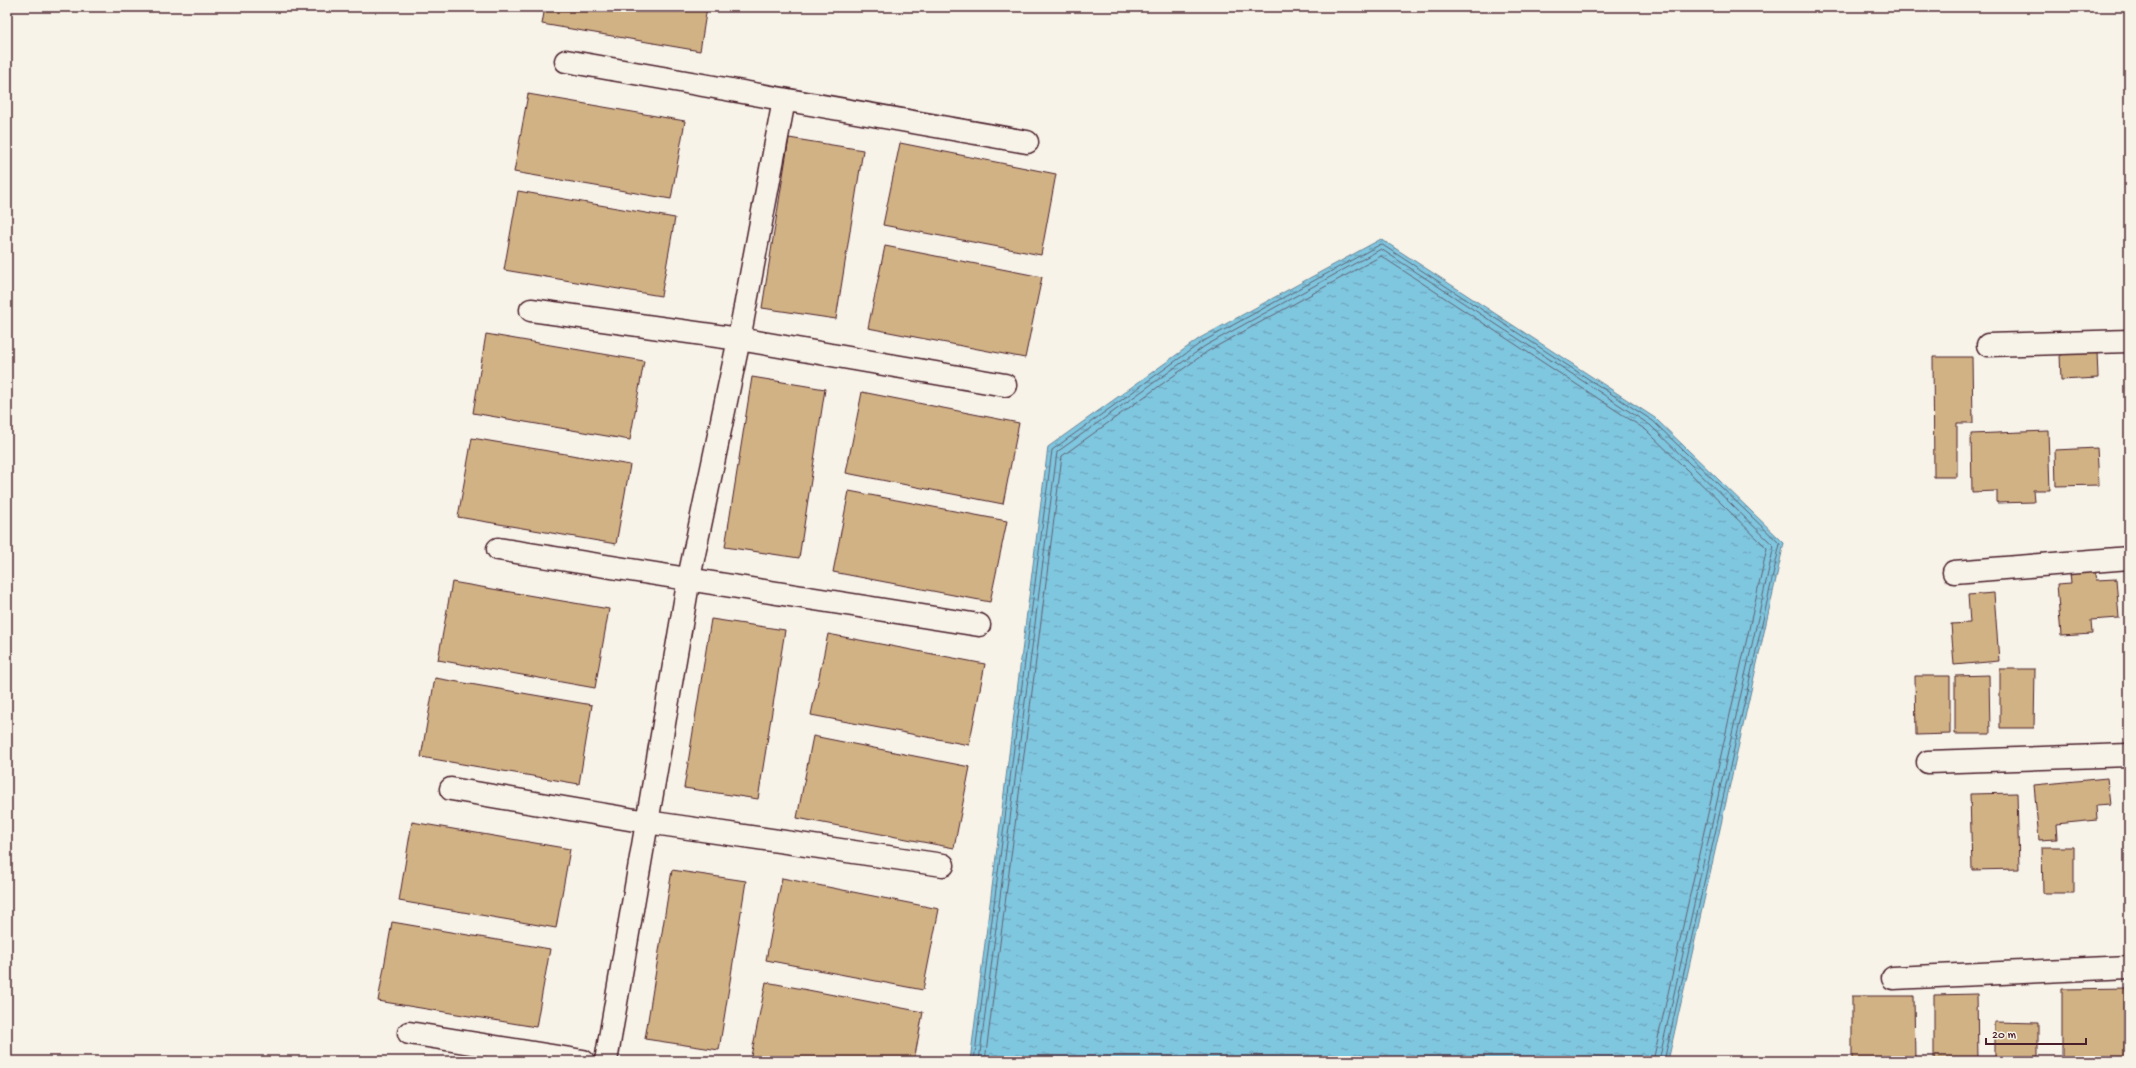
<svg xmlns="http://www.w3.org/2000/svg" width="2136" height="1068" viewBox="0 0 2136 1068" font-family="'Gochi Hand',sans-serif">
	<defs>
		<pattern id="water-ripples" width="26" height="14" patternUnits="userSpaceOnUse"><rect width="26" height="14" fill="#7fc6df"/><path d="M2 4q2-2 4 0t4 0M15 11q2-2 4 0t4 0" fill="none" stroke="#6aa0b5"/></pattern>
	</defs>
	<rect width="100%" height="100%" fill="#f7f3e8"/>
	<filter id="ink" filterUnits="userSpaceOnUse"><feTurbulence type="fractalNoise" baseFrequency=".025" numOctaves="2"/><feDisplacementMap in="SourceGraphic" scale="8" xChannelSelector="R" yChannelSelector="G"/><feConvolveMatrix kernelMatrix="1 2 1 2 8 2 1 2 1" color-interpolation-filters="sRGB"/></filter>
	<g filter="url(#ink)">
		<!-- water -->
		<path fill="url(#water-ripples)" stroke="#6a8397" d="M1381,239l274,179 129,125 -116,518h-698l78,-614 152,-109z"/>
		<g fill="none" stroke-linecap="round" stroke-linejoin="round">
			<!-- shore -->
			<path stroke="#5f6273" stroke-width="1" d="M974,1061l78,-611 150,-108 179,-98 272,177 127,123 -116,517
				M979,1061l78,-609 148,-106 176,-97 269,176 124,121 -115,515
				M985,1061l77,-605 146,-105 173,-95 265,174 121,118 -114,513"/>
		</g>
		<!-- building -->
		<path fill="#d1b285" stroke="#4a1f2b" d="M545,7h162l-7,44 -158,-27z
			M528,94l157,27 -14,78 -157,-27z
			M789,138l74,12 -27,169 -74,-11z
			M900,143l156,31 -15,81 -158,-30z
			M518,191l157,27 -14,78 -157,-26z
			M885,246l157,31 -17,81 -157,-30z
			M486,334l158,27 -14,79 -157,-27z
			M2097,352l1,26 -37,2 -1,-26z
			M1933,357h39l1,66h-16v54h-23z
			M752,377l73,12 -26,169 -74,-11z
			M862,392l157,31 -16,81 -157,-31z
			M2048,431l2,59h-17l1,12 -37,1v-12l-25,1 -1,-58z
			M472,438l158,27 -14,79 -158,-27z
			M2097,448l2,37 -43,1 -1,-36z
			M849,491l158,30 -17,81 -157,-30z
			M2094,570l2,10 20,-1 3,39 -28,2 1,14 -31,2 -4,-52 14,-1 -1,-11z
			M452,582l157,27 -14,79 -157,-28z
			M1994,593l5,68 -45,4 -3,-41 19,-1 -2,-28z
			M711,619l74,11 -27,169 -74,-11z
			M828,634l157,30 -16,81 -158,-30z
			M2000,669h35l-1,59h-34z
			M1989,675l1,59h-35v-58z
			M1915,676h35v58l-34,1z
			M435,678l157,27 -13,79 -158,-27z
			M813,736l157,31 -16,81 -157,-30z
			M2107,778l3,27 -14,1 1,14 -41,4 1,15 -18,1 -5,-55z
			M2017,793l2,76 -47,1 -2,-76z
			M412,822l158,27 -14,79 -157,-27z
			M2042,847h32v46h-31z
			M672,870l74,11 -27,169 -74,-11z
			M782,878l157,31 -16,81 -157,-30z
			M392,922l158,27 -14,78 -158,-26z
			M766,982l157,30 -9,49h-164z
			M2129,988v73h-67v-72z
			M1977,994l1,67h-44v-66z
			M1852,996h62l1,65h-63z
			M1995,1022l43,1v38h-43z"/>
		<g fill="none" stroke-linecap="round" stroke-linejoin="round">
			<!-- minor casing -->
			<g stroke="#4a1f2b" stroke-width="25">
				<path id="minor" d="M566,61l461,81
					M531,310l208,29 266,46
					M1988,345l141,-4
					M498,549l481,76
					M1954,572l175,-14
					M1928,762l201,-7
					M451,789l196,33 296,43
					M1893,978l236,-11
					M409,1033l174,28
					M606,1061l83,-483 50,-239 45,-239"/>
			</g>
			<!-- minor -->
			<use href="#minor" stroke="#f7f3e8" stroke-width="22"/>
		</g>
	</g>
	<!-- margin -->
	<rect width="2136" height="1068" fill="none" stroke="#f7f3e8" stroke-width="24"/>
	<rect x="12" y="12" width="2112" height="1044" fill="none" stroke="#4a1f2b" stroke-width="1.5" filter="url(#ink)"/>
	<!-- scale -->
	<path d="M1986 1038v6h100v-6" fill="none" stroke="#4a1f2b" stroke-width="2"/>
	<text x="1992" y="1038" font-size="12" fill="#4a1f2b" stroke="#f7f3e8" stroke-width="3" paint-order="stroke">20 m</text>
</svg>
